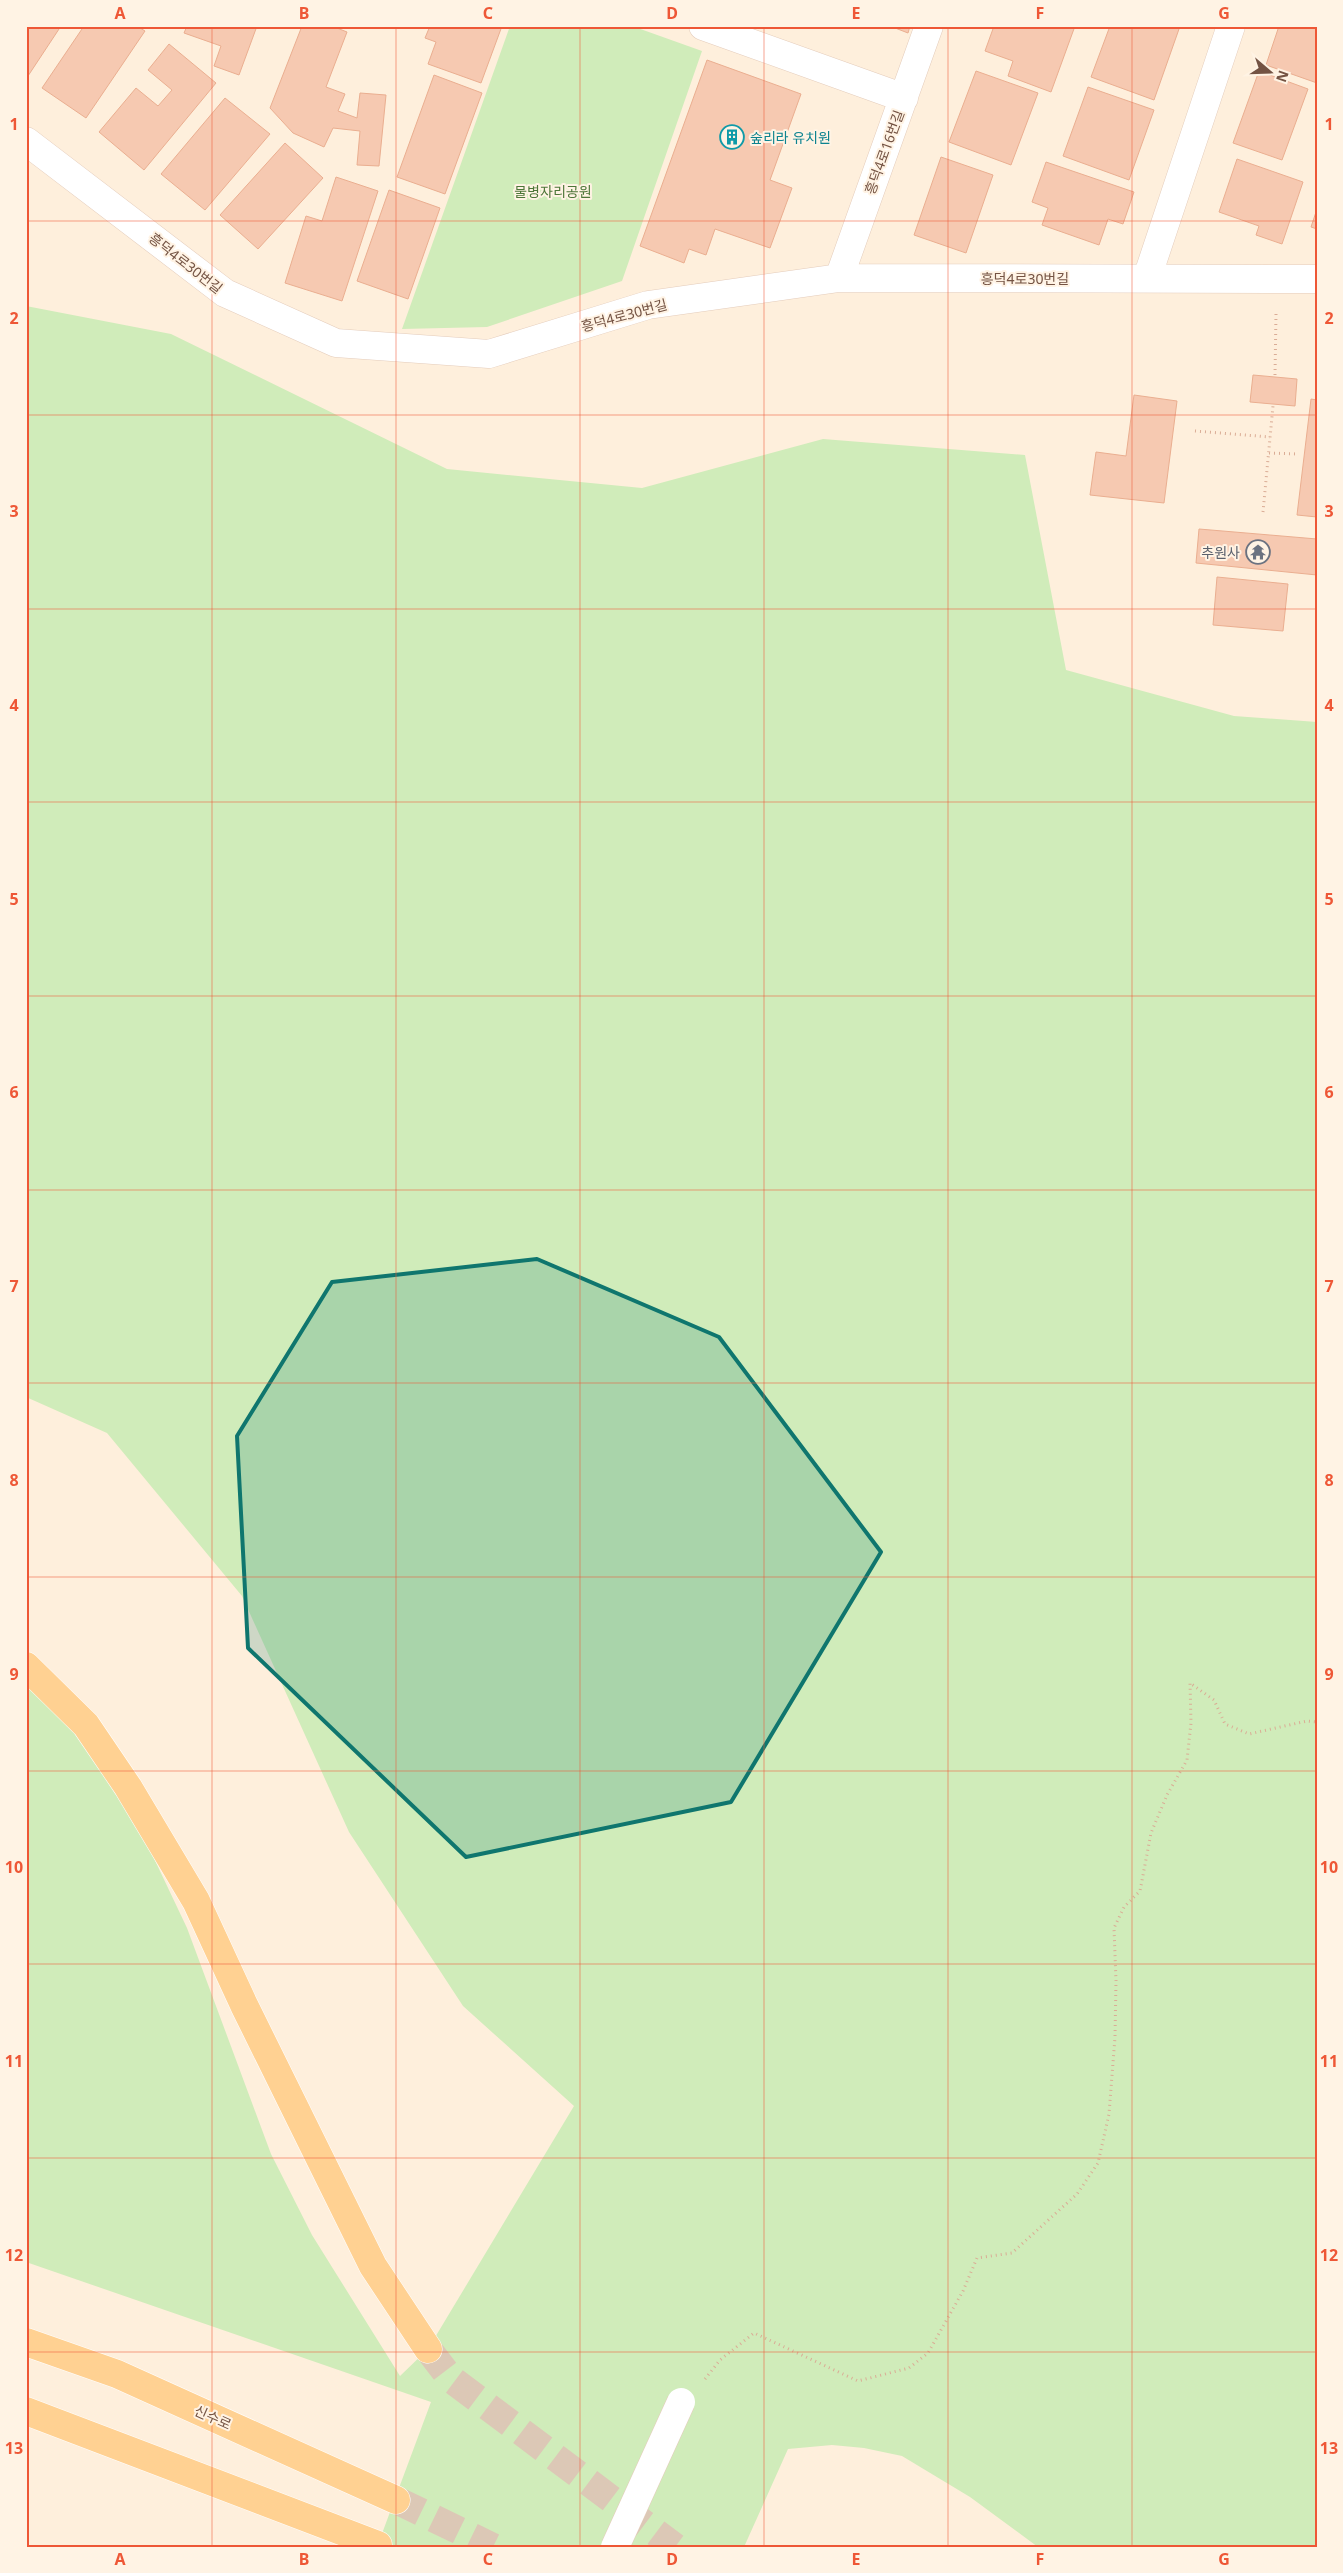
<svg xmlns="http://www.w3.org/2000/svg" width="1343" height="2573" viewBox="0 0 1343 2573" font-family="'Noto Sans','Noto Sans KR',sans-serif">
	<rect width="100%" height="100%" fill="#feefdc"/>
	<!-- green -->
	<path fill="#d0ecba" d="M510,26h122l70,25 -80,230 -135,46 -85,2z
		M26,306l145,28 276,135 195,19 181,-49 202,16 41,215 168,46 83,6v1825h-279l-68,-50 -68,-41 -38,-8 -32,-3 -44,4 -44,98h-367l54,-145 -405,-140v-599l33,29 82,139 46,97 84,226 41,81 88,141 28,-27 146,-243 -111,-100 -114,-174 -107,-236 -135,-163 -81,-36z"/>
	<!-- building -->
	<path fill="#f6c9b1" stroke="#eaae90" d="M26,26h35l-35,53z
		M84,26h53l8,5 -59,87 -44,-30z
		M187,26h70l-18,49 -25,-9 7,-20 -37,-13z
		M302,26h30l15,6 -21,55 19,7 -7,17 19,7 3,-25 26,2 -7,71 -22,-1 3,-34 -27,-3 -9,19 -31,-14 -23,-25z
		M430,26h72l-21,57 -53,-19 8,-22 -11,-4z
		M890,26h20l-2,7z
		M994,26h81l-24,66 -43,-16 5,-15 -28,-10z
		M1110,26h61l8,3 -25,71 -63,-23z
		M1279,26h38v57l-51,-18z
		M169,44l47,39 -72,87 -45,-38 37,-44 22,18 14,-16 -24,-20z
		M707,60l94,34 -31,86 22,8 -22,60 -55,-19 -9,26 -17,-6 -5,14 -44,-17z
		M976,71l62,22 -27,72 -62,-23z
		M1259,71l49,18 -26,71 -49,-17z
		M434,75l48,18 -37,101 -48,-17z
		M1088,87l66,23 -25,70 -66,-24z
		M225,98l45,36 -65,76 -44,-36z
		M285,143l38,35 -65,71 -38,-34z
		M941,157l52,18 -27,78 -52,-18z
		M1237,159l66,23 -21,62 -26,-9 3,-9 -40,-14z
		M1046,162l88,30 -11,32 -15,-5 -9,26 -57,-20 6,-17 -16,-6z
		M336,177l42,14 -36,110 -57,-18 21,-67 16,5z
		M389,190l51,18 -32,91 -51,-18z
		M1317,209v20l-6,-2z
		M1253,375l44,4 -2,27 -45,-4z
		M1134,395l43,6 -13,102 -74,-8 6,-43 30,4z
		M1311,399l6,1v117l-20,-2z
		M1199,529l118,10v36l-121,-12z
		M1217,577l71,7 -5,47 -70,-6z"/>
	<g fill="none" stroke-linecap="round" stroke-linejoin="round">
		<!-- primary-tunnel -->
		<path stroke="#dcc8b6" stroke-width="28" stroke-dasharray="28 14" stroke-linecap="butt" d="M428,2349l23,30 224,168
			M396,2500l97,47"/>
		<!-- street casing -->
		<g stroke="#e4ccbb" stroke-width="29">
			<path id="street" d="M703,26l201,72
				M26,141l199,152 111,50 153,11 159,-49 191,-27 478,1
				M839,278l90,-252
				M1147,278l84,-252"/>
		</g>
		<!-- primary casing -->
		<g stroke="#fff" stroke-width="29">
			<path id="primary" d="M26,1666l60,59 42,62 68,114 48,104 129,261 55,83
				M26,2342l91,32 279,126
				M26,2411l352,134"/>
		</g>
		<!-- path -->
		<path stroke="#daac95" stroke-width="3" stroke-dasharray="1 4" stroke-linecap="butt" d="M1275,375l1,-61
			M1195,431l75,6
			M1269,453l29,1
			M1263,512l10,-106
			M705,2379l15,-19 34,-27 104,48 51,-13 19,-15 35,-62 14,-33 35,-5 65,-59 21,-31 11,-49 6,-77 1,-56 -2,-53 10,-21 16,-16 11,-58 16,-38 20,-35 4,-37 -1,-40 24,17 11,24 24,10 58,-13 10,1"/>
		<!-- street -->
		<use href="#street" stroke="#fff" stroke-width="28"/>
		<!-- primary -->
		<use href="#primary" stroke="#ffd192" stroke-width="28"/>
		<!-- street-bridge casing -->
		<g stroke="#e4ccbb" stroke-width="29" stroke-linecap="butt">
			<path id="street-bridge" d="M615,2547l66,-145"/>
		</g>
		<!-- street-bridge -->
		<use href="#street-bridge" stroke="#fff" stroke-width="28"/>
	</g>
	<!-- marked area -->
	<path fill="#0f766e" fill-opacity="0.2" stroke="#0f766e" stroke-width="4" stroke-linejoin="round" d="M537,1259l182,78 162,215 -150,250 -265,55 -218,-209 -11,-212 95,-154z"/>
	<!-- grid -->
	<path fill="none" stroke="#ee5736" stroke-width="1" stroke-opacity="0.55" d="M212,26v2521M396,26v2521M580,26v2521M764,26v2521M948,26v2521M1132,26v2521M26,221h1291M26,415h1291M26,609h1291M26,802h1291M26,996h1291M26,1190h1291M26,1383h1291M26,1577h1291M26,1771h1291M26,1964h1291M26,2158h1291M26,2352h1291"/>
	<!-- icons -->
	<defs>
		<g id="building-ring" transform="scale(1.25)"><circle r="9.5" fill="#fff3e4" stroke="#0f9aa8" stroke-width="1.5"/><path d="M-4-6H4V6H1V3H-1V6H-4ZM-2.5-4.3h1.7v1.8h-1.7ZM.8-4.3h1.7v1.8H.8ZM-2.5-1h1.7V.8h-1.7ZM.8-1h1.7V.8H.8Z" fill="#0f9aa8"/></g>
		<g id="temple-ring" transform="scale(1.25)"><circle r="9.5" fill="#fff3e4" stroke="#6b7280" stroke-width="1.5"/><path d="M0-6L5-2H3V0L6.5 2.5H4V6H1.5V3h-3V6H-4V2.5H-6.5L-3 0V-2H-5Z" fill="#6b7280"/></g>
	</defs>
	<g fill-rule="evenodd">
		<use href="#building-ring" x="732" y="137"/>
		<use href="#temple-ring" x="1258" y="552"/>
	</g>
	<g text-anchor="middle" dominant-baseline="central" stroke-width="4" stroke-linejoin="round" paint-order="stroke">
		<!-- culture labels -->
		<g font-size="14" fill="#0d838f" stroke="#fff3e4" text-anchor="start">
			<text x="750" y="137">숲리라 유치원</text>
		</g>
		<!-- street labels -->
		<g font-size="14" fill="#745343" stroke="#fff3e4">
			<text transform="translate(884 152) rotate(-70)">흥덕4로16번길</text>
			<text transform="translate(186 263) rotate(38)">흥덕4로30번길</text>
			<text x="1025" y="278">흥덕4로30번길</text>
			<text transform="translate(624 315) rotate(-15)">흥덕4로30번길</text>
			<text transform="translate(213 2417) rotate(24)">신수로</text>
		</g>
		<!-- park labels -->
		<g font-size="14" fill="#4d7638" stroke="#fff3e4">
			<text x="553" y="191">물병자리공원</text>
		</g>
		<!-- worship labels -->
		<g font-size="14" fill="#5b616d" stroke="#fff3e4" text-anchor="end">
			<text x="1240" y="552">추원사</text>
		</g>
	</g>
	<!-- border -->
	<rect width="1343" height="2573" fill="none" stroke="#fff3e4" stroke-width="55"/>
	<!-- north arrow -->
	<g transform="translate(1270 72) rotate(109)" stroke="#fff3e4" stroke-width="4" paint-order="stroke">
	<path d="M0-4L9 19L0 12L-9 19Z" fill="#745343"/>
	<text y="-8" font-size="14" font-weight="bold" text-anchor="middle" fill="#745343">N</text>
	</g>
	<rect x="28" y="28" width="1288" height="2518" fill="none" stroke="#ee5736" stroke-width="2"/>
	<g font-size="16" text-anchor="middle" font-weight="bold" fill="#ee5736">
		<text x="120" y="19">A</text>
		<text x="304" y="19">B</text>
		<text x="488" y="19">C</text>
		<text x="672" y="19">D</text>
		<text x="856" y="19">E</text>
		<text x="1040" y="19">F</text>
		<text x="1224" y="19">G</text>
		<text x="14" y="130">1</text>
		<text x="1329" y="130">1</text>
		<text x="14" y="324">2</text>
		<text x="1329" y="324">2</text>
		<text x="14" y="517">3</text>
		<text x="1329" y="517">3</text>
		<text x="14" y="711">4</text>
		<text x="1329" y="711">4</text>
		<text x="14" y="905">5</text>
		<text x="1329" y="905">5</text>
		<text x="14" y="1098">6</text>
		<text x="1329" y="1098">6</text>
		<text x="14" y="1292">7</text>
		<text x="1329" y="1292">7</text>
		<text x="14" y="1486">8</text>
		<text x="1329" y="1486">8</text>
		<text x="14" y="1680">9</text>
		<text x="1329" y="1680">9</text>
		<text x="14" y="1873">10</text>
		<text x="1329" y="1873">10</text>
		<text x="14" y="2067">11</text>
		<text x="1329" y="2067">11</text>
		<text x="14" y="2261">12</text>
		<text x="1329" y="2261">12</text>
		<text x="14" y="2454">13</text>
		<text x="1329" y="2454">13</text>
		<text x="120" y="2565">A</text>
		<text x="304" y="2565">B</text>
		<text x="488" y="2565">C</text>
		<text x="672" y="2565">D</text>
		<text x="856" y="2565">E</text>
		<text x="1040" y="2565">F</text>
		<text x="1224" y="2565">G</text>
	</g>
</svg>
